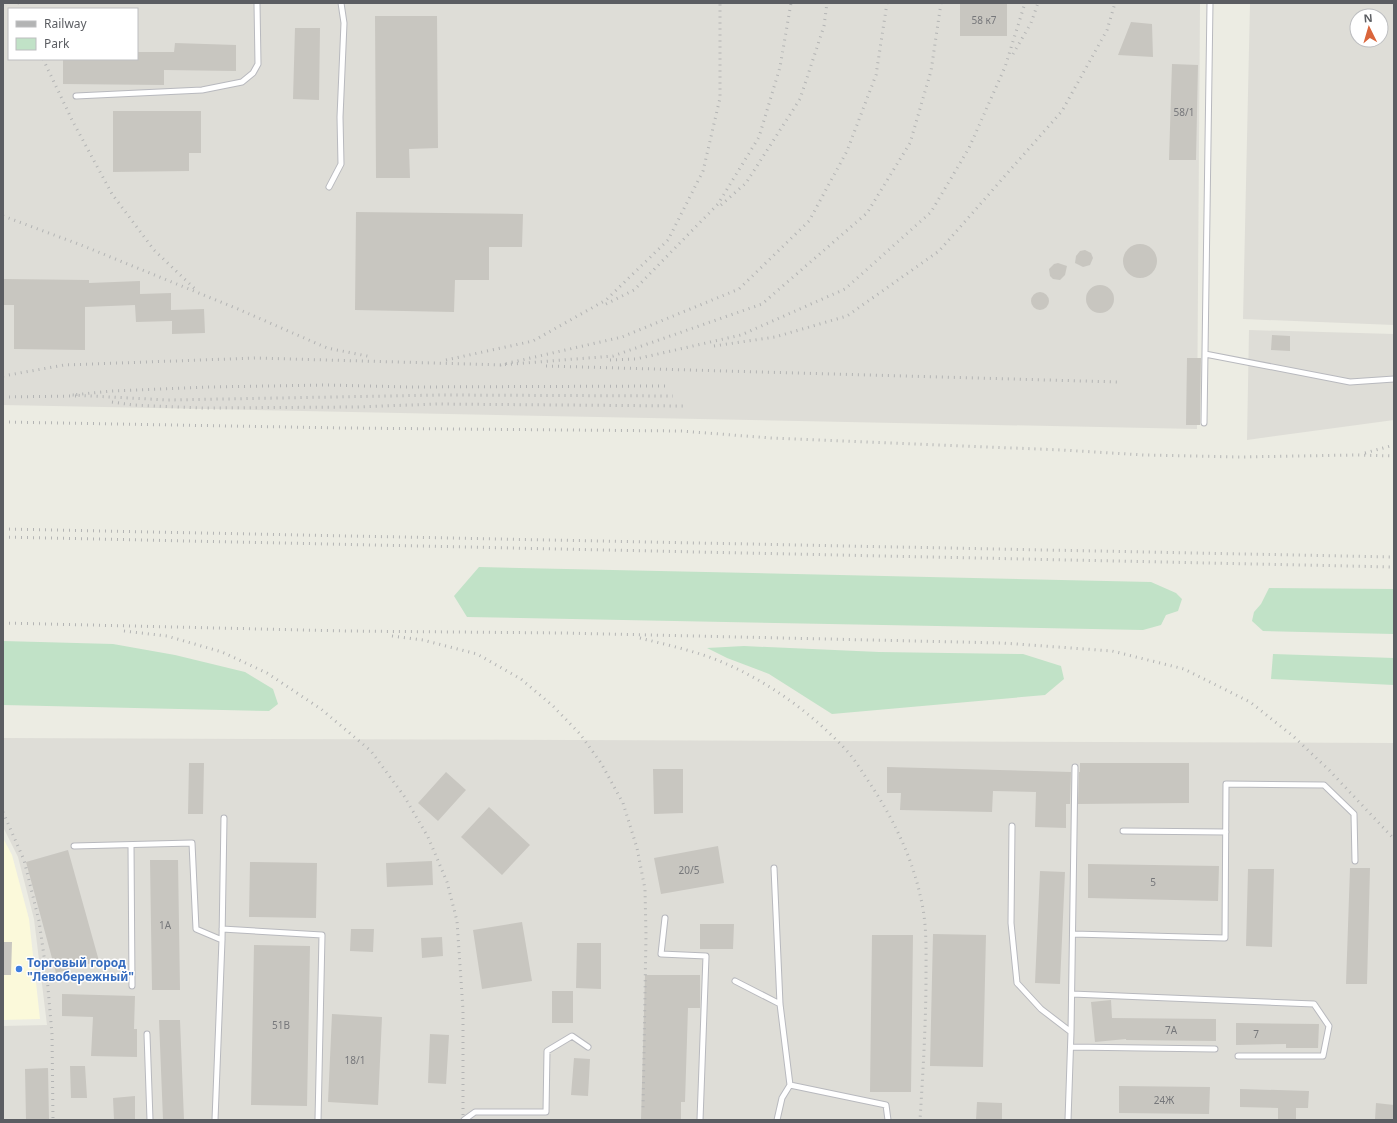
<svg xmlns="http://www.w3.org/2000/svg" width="1397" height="1123" viewBox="0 0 1397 1123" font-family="'Noto Sans',sans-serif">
	<rect width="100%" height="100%" fill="#ecece3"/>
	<!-- commercial -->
	<path fill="#fbf9da" d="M3,838l9,17 17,64 11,100 -37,1z"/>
	<!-- industrial -->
	<path fill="#deddd7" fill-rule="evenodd" d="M3,3h1197l-3,426 -1194,-24zM9,9h128v50h-128z
		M1250,3h144v322l-151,-6zM1357,16h24v24h-24z
		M1249,330l145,4v86l-147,20z
		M3,738l1391,5v377h-1391v-94l44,-1 -13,-106 -16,-62 -15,-30z"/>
	<!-- green -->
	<path fill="#c1e2c7" d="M479,567l672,15 25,11 6,6 -4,12 -12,4 -5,10 -18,5 -676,-13 -13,-21z
		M1269,588l125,1v45l-131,-3 -11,-10 2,-9 7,-8z
		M3,641l110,3 62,11 70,17 28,17 5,15 -9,7 -266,-6z
		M744,646l135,6 144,2 38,12 3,13 -19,16 -213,19 -63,-40 -42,-16 -20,-10z
		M1273,654l121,4v27l-123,-6z"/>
	<!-- building -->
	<path fill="#c8c6c0" d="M960,3h47v33h-47z
		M375,16h62l1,132 -29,1 1,29h-34z
		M1131,22l21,2 1,33 -35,-2z
		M295,28h25l-1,72 -26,-1z
		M175,43l61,2v26l-72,-1v15l-101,-1v-25h74v-7h37z
		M1172,64l26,1 -2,95h-27z
		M113,111h88v42h-12v18l-76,1z
		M356,212l167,2 -1,33h-33v33h-34l-1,32 -99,-2z
		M1123 261a17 17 0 1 1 34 0a17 17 0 1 1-34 0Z
		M1085,250l6,3 2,5 -3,7 -7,2 -8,-4 1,-7 4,-5z
		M1058,263l9,3 -2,9 -5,5 -7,-1 -3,-3 -1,-7 5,-5z
		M3,279l86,1v3l51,-2v13l31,-1v17l33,-1 1,24 -33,1v-13l-36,1 -1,-17 -50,2v43l-71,-1v-44h-11z
		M1086 299a14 14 0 1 1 28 0a14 14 0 1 1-28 0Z
		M1031 301a9 9 0 1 1 18 0a9 9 0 1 1-18 0Z
		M1272,335l18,1v15l-19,-1z
		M1187,358h14l-1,67h-14z
		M189,763h15l-1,51h-15z
		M1080,763h109v40l-111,1 1,-32h1z
		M887,767l184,5 -1,32h-4v24l-31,-1 1,-35 -43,-1 -1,21 -92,-2 1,-17h-14z
		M653,769h30v44l-29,1z
		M446,772l20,18 -28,31 -20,-18z
		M489,807l41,38 -28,30 -41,-38z
		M718,846l6,37 -63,11 -7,-36z
		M68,850l31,111 -43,12 -30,-111z
		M150,860h28l2,130h-28z
		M432,861l1,24 -46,2 -1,-24z
		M250,862l67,1 -1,55 -67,-1z
		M1088,864l131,2 -1,35 -130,-3z
		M1350,868h20l-3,116h-21z
		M1248,869h26l-2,78 -26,-1z
		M1040,871l25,1 -5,112 -25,-1z
		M522,922l10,59 -50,8 -9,-59z
		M700,924h34l-1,25h-33z
		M351,929h23l-1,23 -23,-1z
		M933,934l53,1 -3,132 -53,-1z
		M872,935h41l-2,157h-41z
		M442,937l1,19 -21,2 -1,-20z
		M3,942h9l-1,33h-8z
		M577,943h24v46l-25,-1z
		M254,945l56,1 -3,160 -56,-1z
		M645,975h55v33h-12l-3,94h-4v18h-40z
		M552,991h21v32h-21z
		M62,994l73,2 -1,33h3v28l-46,-1 2,-39 -31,-1z
		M1111,1000l1,18 104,1v22l-90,-1v-1l-31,3 -4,-40z
		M332,1014l50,3 -4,88 -50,-3z
		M159,1020h21l4,100h-21z
		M1236,1023l83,1 -1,24h-32v-4l-50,1z
		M430,1034l19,1 -3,49 -18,-1z
		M574,1058l16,1 -2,37 -17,-1z
		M70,1066h15l2,32h-16z
		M48,1068l1,52h-23l-1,-51z
		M1119,1086l91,1 -1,27 -90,-1z
		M1240,1089l69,2 -1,17h-12v12h-18v-12l-38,-1z
		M135,1096v24h-21l-1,-22z
		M977,1102l25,1v17h-26z
		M1376,1103l18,2v15h-19z"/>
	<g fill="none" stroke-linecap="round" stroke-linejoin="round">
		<!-- service casing -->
		<g stroke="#b8b9be" stroke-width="7">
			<path id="service" d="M76,96l126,-6 40,-8 11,-9 5,-9 -1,-61
				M329,187l12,-23 -1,-47 4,-94 -3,-20
				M1205,354l145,28 44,-3
				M1204,423l6,-420
				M1012,826l-1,97 6,60 24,26 30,23 -3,88
				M1123,831l103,1
				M131,845l1,141
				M74,846l118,-3 4,86 26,11
				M774,868l6,136 10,81 -8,13 -5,22
				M665,918l-4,36 45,2 -6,164
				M222,929l100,6 -4,185
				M1073,934l152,4 1,-154 98,1 30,29 1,47
				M735,981l45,23
				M1072,994l242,10 15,22 -6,30h-85
				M1071,1032l4,-265
				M147,1034l3,86
				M1071,1047l144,2
				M790,1085l96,20 2,15
				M215,1120l7,-180 2,-122
				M464,1120l11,-8h71l1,-61 25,-15 16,11"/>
		</g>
		<!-- service -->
		<use href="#service" stroke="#fff" stroke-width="5"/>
		<!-- rail -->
		<path stroke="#b3b4b4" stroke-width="3" stroke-dasharray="1 5" stroke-linecap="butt" d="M19,3l2,6
			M887,3l-11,72 -29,76 -38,70 -70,68 -117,48 -122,28 113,-9 149,-52 105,-91 43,-70 21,-72 10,-68
			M1013,54l18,-31 7,-20
			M43,59l30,63 39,72 42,56 41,39
			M721,205l25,-22 54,-84 24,-73 3,-23
			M3,216l78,29 157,64 89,39 45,9
			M606,304l28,-14 84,-86 41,-67 21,-70 11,-64
			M714,346l61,-9 72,-21 92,-65 123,-140 45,-81 8,-27
			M446,360l87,-19 73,-41 62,-60 35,-69 17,-73v-95
			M610,360l26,-1 105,-24 104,-46 86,-77 38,-64 36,-81 20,-64
			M546,366l574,16
			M3,376l61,-11 192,-7 248,7
			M665,386l-255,1 -84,-2 -116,2 -98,4 -40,4 96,5 274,-5 231,1
			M3,397l74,-1
			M112,402l21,3 70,3 153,-1 81,-3 246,2
			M3,422l341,6 337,3 90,7 291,12 82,5 95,2 117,-2 38,1
			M1365,453l29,-8
			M3,529l1391,28
			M3,537l1391,30
			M3,623l343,8 217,2 440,10 109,8 72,18 66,33 43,34 36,34 65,69
			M124,631l43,5 55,16 45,21 54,36 50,42 33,45 24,41 19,45 10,39 6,89v110
			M392,636l31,4 54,14 44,25 32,27 27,28 21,29 22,40 14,45 8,41 1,46 -3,174
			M640,638c27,7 56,13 82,24 47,20 91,52 125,89 8,9 14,19 20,28 25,37 45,77 54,120 6,25 5,51 5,76 0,48 -3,97 -6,145
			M3,812l21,48 15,61 8,56 5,57 1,86"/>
	</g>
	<!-- markers -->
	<circle fill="#3f7fe0" stroke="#fff" stroke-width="1.5" cx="19" cy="969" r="4"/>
	<g text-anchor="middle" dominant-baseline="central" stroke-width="3" stroke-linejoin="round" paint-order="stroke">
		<!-- number labels -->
		<g font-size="10" fill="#76777a">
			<text x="984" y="20">58 к7</text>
			<text x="1184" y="112">58/1</text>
			<text x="689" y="870">20/5</text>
			<text x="1153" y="882">5</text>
			<text x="165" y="925">1А</text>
			<text x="281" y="1025">51В</text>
			<text x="1171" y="1030">7А</text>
			<text x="1256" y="1034">7</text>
			<text x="355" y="1060">18/1</text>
			<text x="1164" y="1100">24Ж</text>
		</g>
		<!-- shop labels -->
		<g font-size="12" font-weight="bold" fill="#366cbe" stroke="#fff" text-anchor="start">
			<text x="27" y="962">Торговый город<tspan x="27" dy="14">"Левобережный"</tspan></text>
		</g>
	</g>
	<!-- border -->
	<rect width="1397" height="1123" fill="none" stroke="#5b5d62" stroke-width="8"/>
	<!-- legend -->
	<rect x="8" y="8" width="130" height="52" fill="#ffffff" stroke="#bdbec0"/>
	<rect x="16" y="21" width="20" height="6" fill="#b3b4b4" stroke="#bdbec0"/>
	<text x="44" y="28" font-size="12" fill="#5b5d62">Railway</text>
	<rect x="16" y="38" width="20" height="12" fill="#c1e2c7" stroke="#bdbec0"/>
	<text x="44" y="48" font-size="12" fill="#5b5d62">Park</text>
	<!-- north arrow -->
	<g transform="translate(1369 28) rotate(355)"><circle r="19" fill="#ffffff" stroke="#bdbec0"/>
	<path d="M0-3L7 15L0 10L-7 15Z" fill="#da653b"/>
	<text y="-6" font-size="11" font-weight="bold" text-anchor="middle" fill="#5b5d62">N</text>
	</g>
</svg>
